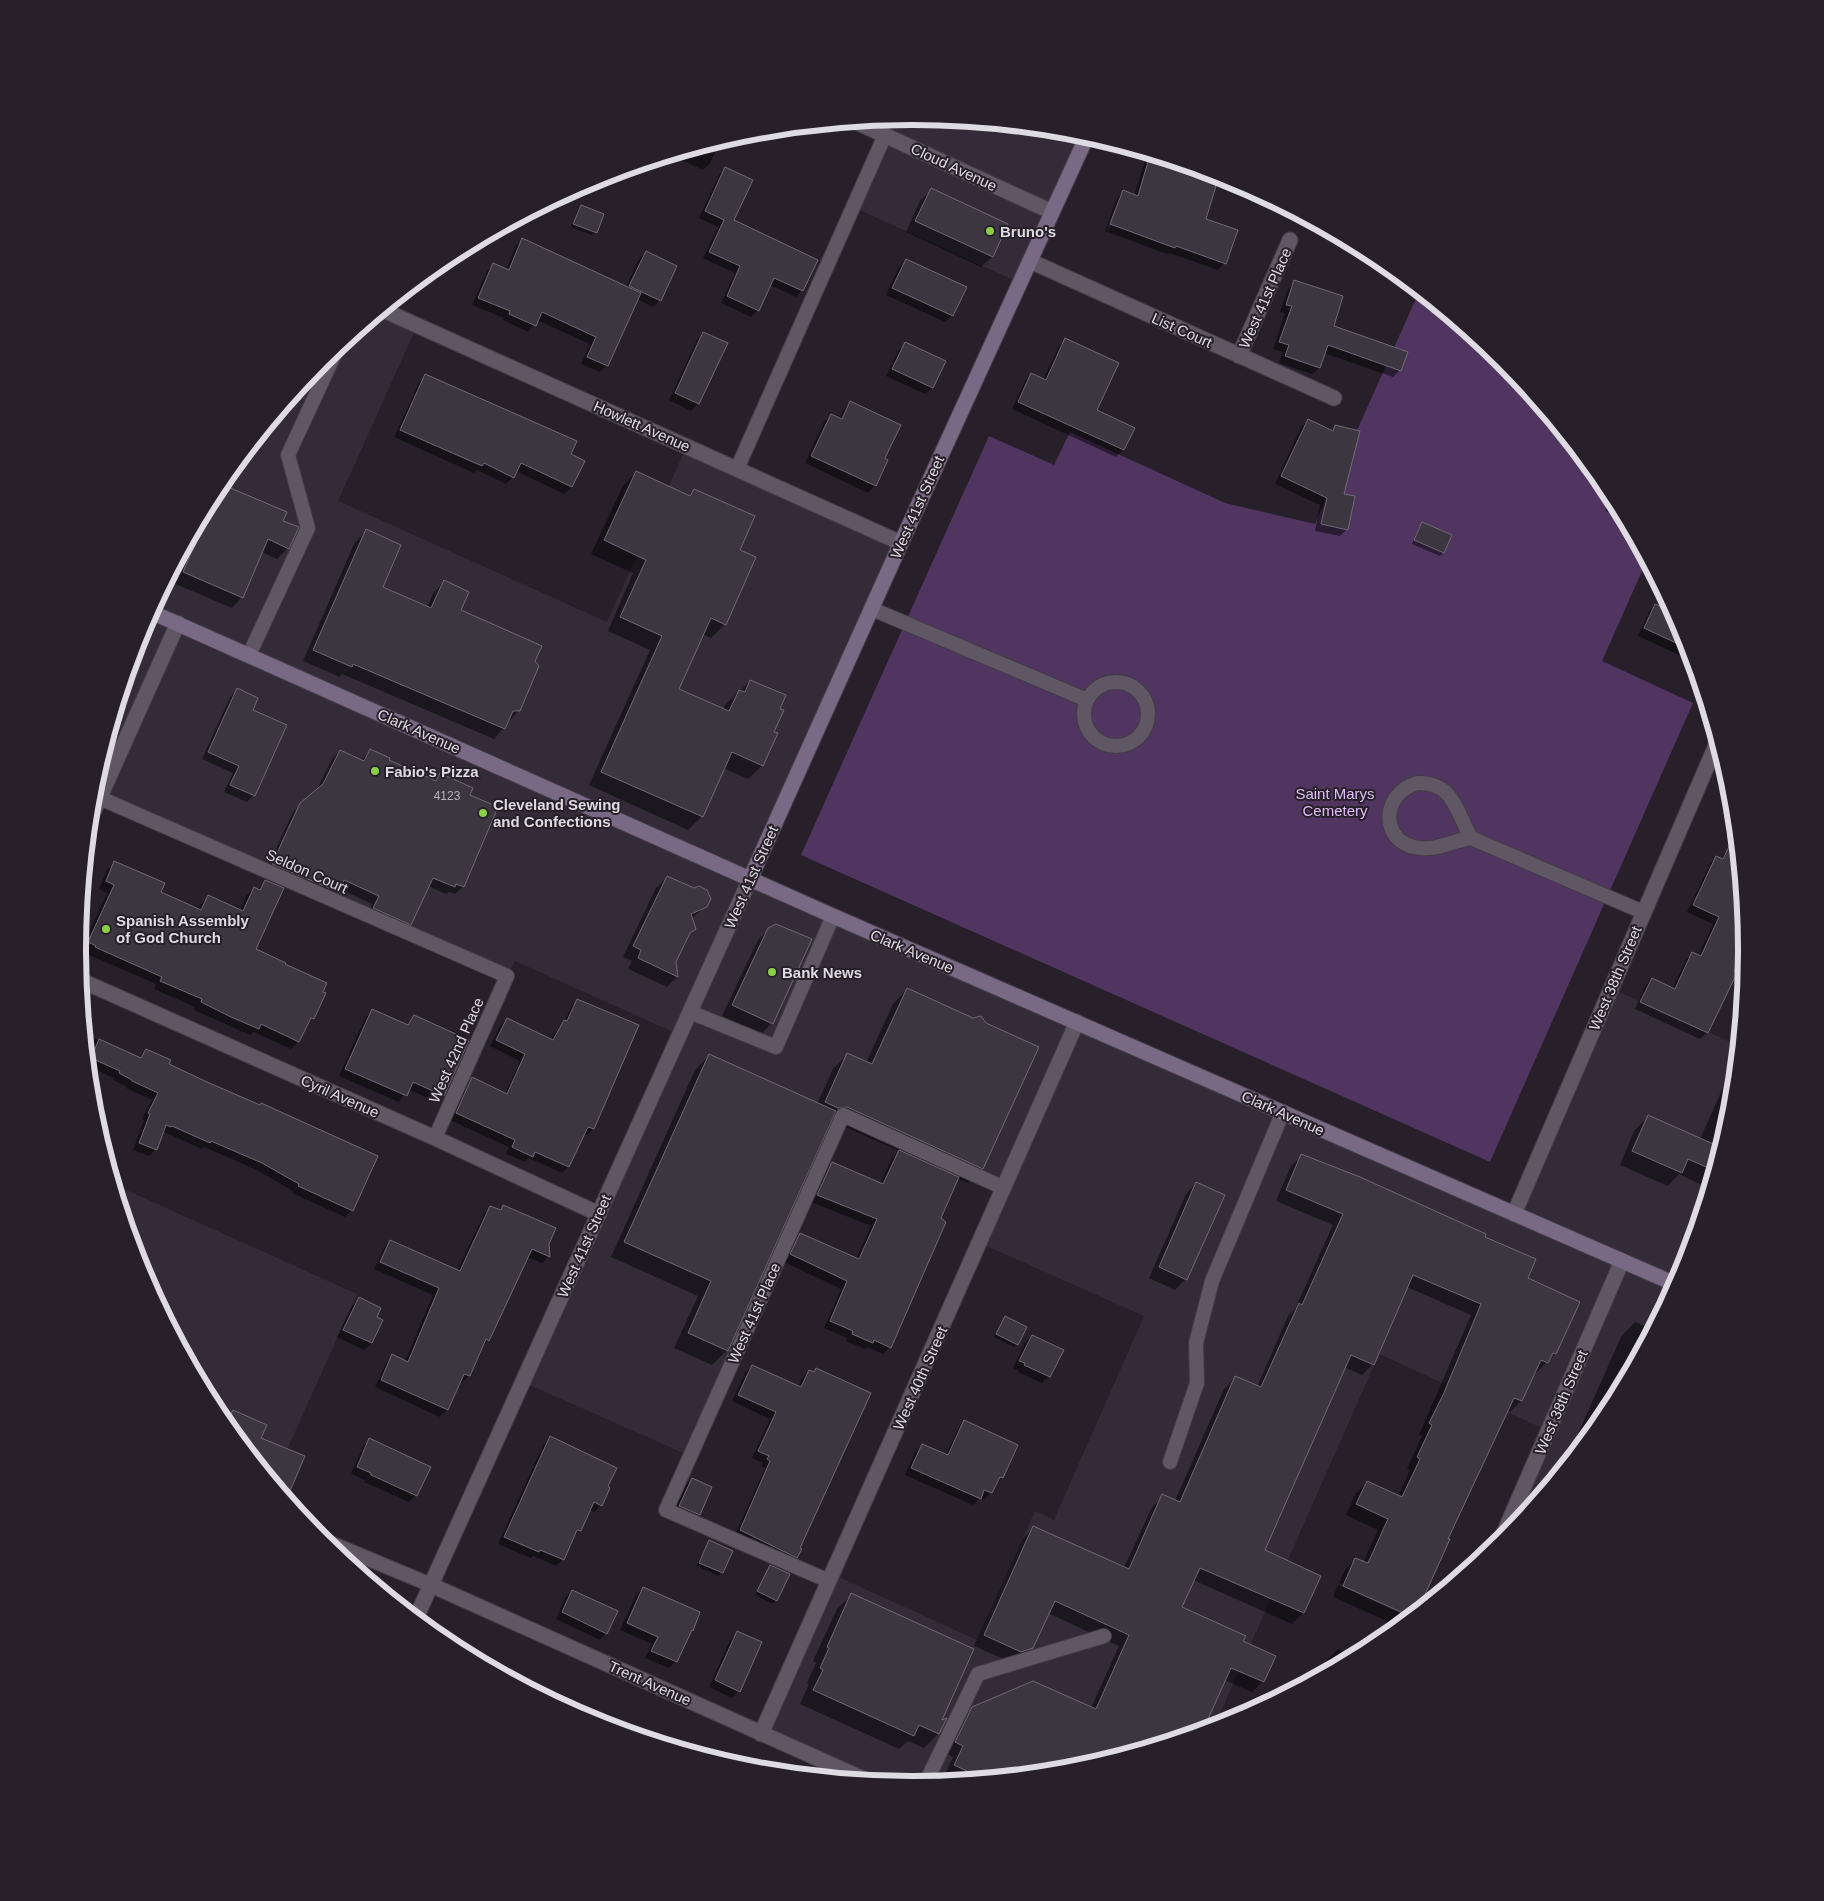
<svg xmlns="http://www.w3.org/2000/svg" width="1824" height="1901" viewBox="0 0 1824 1901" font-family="Helvetica,sans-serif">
	<rect width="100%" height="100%" fill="#27202b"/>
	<!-- built -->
	<path fill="#342b39" d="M912,116l163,16 12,4 -67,147 -167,-76 32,-72 -29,-13z
		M383,310l34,16 -79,175 269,121 80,-176 214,97 -150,336 762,334 97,-225 127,57 -7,69 -47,156 -77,144 -104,127 47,-110 -170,-77 -165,373 -139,42 -163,16 -44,-4 -107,-47 71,-160 145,66 58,-129 19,9 90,-204 -164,-73 24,-54 -161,-74 -153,341 -167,-74 157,-347 -165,-74 -8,15 -414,-181 1,-8 47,-156 77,-144 104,-127z
		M115,1185l242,109 -84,187 -55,-67 -77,-144z"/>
	<!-- green -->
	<path fill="#503561" d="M1419,292l83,69 104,126 40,75 -44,99 91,42 -203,459 -689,-307 188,-419 65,29 16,-33 155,71 90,21z"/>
	<!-- shadow -->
	<path fill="#0007" fill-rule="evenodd" d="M720,141l-10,22 -7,7 -28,-13 2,-3z
		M1147,154l71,21 -13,45 19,43 -6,7 -49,-17 -2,1 -62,-23 12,-33 6,-6 11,4zM1119,198h3l-13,32 -2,-1z
		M725,169l7,52 70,69 -6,7 -26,-12 -12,25 -7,7 -30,-14 14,-30 -32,-15 15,-31 -19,-9 20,-43z
		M931,190l76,35 -15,32 -11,10 -75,-35 14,-31z
		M581,206l15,26 -4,3 -21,-8 7,-18z
		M522,239l104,48 13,-28 7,-7 14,48 -7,7 -16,-8 -30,66 -7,7 -19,-8 9,-20 -53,-24 -9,12 -25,-12 1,-2 -32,-13 15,-34 7,-7 12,6 10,-24z
		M906,260l46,56 -7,6 -59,-27 13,-28z
		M429,273l-5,10 -7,7 -6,-2z
		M1295,282l37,45 68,43 -7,7 -69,-24 -5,15 -7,6 -33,-11 4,-11 -10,-3 12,-36 -5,-1 8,-23z
		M703,333l23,11 -28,60 -7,7 -22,-11 28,-60z
		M1066,339l29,71 38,19 -10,21 -7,7 -104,-48 13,-28 7,-7 11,6 16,-34z
		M905,344l39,18 -12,26 -7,6 -39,-18 12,-25z
		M426,376l143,79 2,32 -7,7 -48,-23 -3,6 -7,7 -29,-14 -3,3 -80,-36 25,-54z
		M850,403l34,56 3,1 -12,26 -7,7 -63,-30 19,-41 7,-6 8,3 4,-9z
		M1308,420l23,11 4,-5 12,103 -7,7 -25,-5 5,-26 -45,-21 26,-57z
		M636,473l52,24 6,-7 44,61 -13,73 -14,14 -8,-4 -26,55 46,21 2,-5 25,-24 22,51 4,2 -14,32 -14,13 -25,-11 -21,48 -14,14 -99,-45 61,-135 -42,-19 25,-58 -42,-19 32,-68z
		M221,485l60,36 7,27 -11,11 -15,-7 -20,45 -10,11 -59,-25 23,-55z
		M1611,497l12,22 -18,-8z
		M1422,524l28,12 -7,17 -3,3 -28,-12 7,-17z
		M366,531l15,57 46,20 6,-15 11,-11 15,29 75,50 -15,49 -25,29 -152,-65 -2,3 -37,-16 52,-119z
		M1663,593l20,38 9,30 -54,-25 11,-24 6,-7 2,1z
		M237,690l14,20 3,85 -7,7 -23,-10 9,-19 -31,-14 28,-62z
		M370,750l17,11 46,20 7,-7 23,113 -8,7 -6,-2 -3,2 -18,-8 -18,38 -7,8 -37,-16 6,-12 -34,-16 -9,12 -64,-28 28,-60 23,-21 16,-32 8,-8 21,10z
		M1729,848l8,4 9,91 -3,7 3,2 -3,33 -11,-5 -25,53 -7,6 -65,-30 10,-23 7,-7 20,10 14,-29 7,-7 5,3 15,-32 -26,-12 23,-48 6,-6 4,2z
		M115,862l45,30 38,18 3,-6 7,-7 32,14 6,-15 8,-7 3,1 8,-9 -10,69 58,69 -6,5 -9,18 -7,7 -37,-17 -4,3 -56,-25 1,-3 -41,-18 2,-5 -67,-29v-1l-8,-4 26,-57 -8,-4 8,-19z
		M667,877l39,29 -15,13 4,10 -8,7 -12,26 2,15 -10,10 -39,-18 4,-8 -9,-4 33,-69z
		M769,929l3,94 -11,11 -39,-18 36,-76z
		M907,989l75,179 -14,15 -11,-5 -67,169 -7,7 -16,-7 -2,2 -19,-8 1,-3 -23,-10 17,-39 -57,-27 9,-21 7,-7 56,25 15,-33 -60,-24 14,-32 7,-7 48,21 12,-26 7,-7 -67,-30h-2l-103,229 -15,15 -38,-17 24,-52 -87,-39 84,-187 15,-15 107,49 16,-35 15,-15 18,9 27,-59z
		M578,1000l59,26 -44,103 -6,6 -4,-1 -15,33 -6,6 -33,-15 -4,4 -19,-8 3,-7 -59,-27 15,-35 7,-7 33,16 15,-33 -30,-15 10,-20 7,-7 44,21 7,-12 7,-7 6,-14z
		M372,1011l34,15 8,-10 29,79 -7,7 -28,-13 -9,13 -60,-26 26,-58z
		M86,1035l53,23 7,-8 22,15 184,145 -7,7 -53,-24 1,-2 -38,-22 -51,-22 -2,2 -38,-17 -2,1 -6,16 -7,7 -16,-6 11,-30 -2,-1 10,-19 -26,-12 1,-1 -14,-7 1,-2 -25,-11z
		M1735,1066l-5,48 -22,74 -29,-14 -11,12 -48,-21 14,-34 14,-14 52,22 30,-67z
		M1302,1155l181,82 43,42 29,75 -19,19 -2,-1 -13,29 -11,11 -3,-2 -60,129 -31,72 -6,5 -71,-33 6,-13 11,-11 7,4 15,-33 -32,-15 10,-22 11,-11 31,14 12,-26 -3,-1 15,-33 -3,-1 52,-120 -64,-28 -34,77 -11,11 -18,-8 -81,184 57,25 -17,37 -11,11 -99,-44 -13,27 62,35 21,39 -11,11 -28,-12 -22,50 -127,39 -121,12 -10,-5 9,-19 -8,-4 16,-33 11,-12h119l28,-62 -71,-33 -16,35 -12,11 -10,3 -36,-16 49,-108 11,-11 90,41 28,-61 11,-11 12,5 49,-112 11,-11 22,9 31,-71 7,-7 38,-84 -57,-24 15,-35z
		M1196,1183l-10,96 -11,11 -26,-12 37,-84z
		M503,1206l45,38v13l-6,6 -15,-6 -39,83 -6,6 -13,30 -7,7 -3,-2 -12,29 -7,7 -65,-30 11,-24 7,-7 12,5 28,-66 -59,-26 10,-21 7,-7 66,30 27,-57 7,-7 8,4z
		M359,1299l16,18 6,3 -10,23 -7,7 -27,-13 15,-31z
		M1006,1317l11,27 -3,3 -20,-10z
		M1635,1322l16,7 -45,85 -42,51 57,-128z
		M1032,1336l17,40 -7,7 -24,-11 1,-1 -6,-3 12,-25z
		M752,1366l46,21 4,-9 7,-7 -11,178 -2,8 -6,7 -56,-27 31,-69 -4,-2 2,-3 -11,-5 18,-39 -38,-18 13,-28z
		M234,1411l26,28 29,51 -4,5 -60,-73z
		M964,1422l38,56 -18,22 -4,-2 -7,7 -68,-30 10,-23 7,-7 23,11 13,-27z
		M550,1438l56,49 -5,18 -7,7 -5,-2 -9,21 -7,6 -10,22 -7,7 -23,-10 -2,2 -33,-14 45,-99z
		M370,1440l46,55 -7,7 -45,-20 1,-2 -14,-6 12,-27z
		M692,1479l7,35 -7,7 -19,-8 12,-27z
		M709,1541l22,10 -12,25 -23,-10z
		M770,1566l6,34 -3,4 -18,-9z
		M1338,1585l71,32 -11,9 -65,-29z
		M643,1588l33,73 -7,7 -24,-10 7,-14 -32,-14 16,-35z
		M572,1591l34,42 -6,7 -44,-21 9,-21z
		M852,1595l87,128 5,-2 -6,13 -14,14 -16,-7 -9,8 -99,-45 9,-20 -2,-1 9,-20 -3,-2 24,-52z
		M737,1633l2,58 -7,7 -23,-11 21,-47z
		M1338,1649l16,7 -38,20 11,-16z"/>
	<!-- building -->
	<path fill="#3c3641" stroke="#716a76" d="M1150,155l69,21 -13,43 32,11 -12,34 -50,-18 -1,2 -65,-24 13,-34 15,6z
		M725,167l28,13 -19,40 84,40 -15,31 -29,-13 -15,33 -32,-15 13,-30 -31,-14 15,-32 -19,-9z
		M931,188l77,36 -15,33 -78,-36z
		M581,205l23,9 -7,19 -24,-9z
		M522,238l119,55 -33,73 -21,-9 9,-20 -54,-25 -6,14 -27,-12 1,-3 -32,-13 15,-35 16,7z
		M646,251l31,15 -16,35 -32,-15z
		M906,259l61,28 -14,29 -61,-28z
		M1294,280l49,16 -9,30 74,26 -7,19 -73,-26 -8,23 -35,-12 4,-11 -10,-3 13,-36 -6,-1z
		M703,332l25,11 -29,61 -24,-11z
		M1065,338l54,25 -22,47 38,18 -11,22 -106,-48 13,-29 15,7z
		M905,342l41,19 -13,27 -41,-19z
		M425,374l152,67 -6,13 14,7 -13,26 -51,-24 -7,15 -30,-15 -2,3 -82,-36z
		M850,401l51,24 -16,33 3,2 -12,26 -65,-30 20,-42 11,5z
		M1308,419l25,12 2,-6 25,6 -16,63 11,2 -7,34 -27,-6 6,-26 -46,-22z
		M636,471l54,25 4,-7 61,27 -15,34 16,7 -30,68 -15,-7 -32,71 50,22 10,-21 6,2 5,-12 36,15 -6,14 4,1 -10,22 4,1 -15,33 -31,-14 -29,65 -102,-45 61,-136 -42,-19 26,-57 -42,-20z
		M221,484l66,28 -4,9 16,6 -10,22 -21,-10 -25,59 -60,-26z
		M1422,522l30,13 -8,18 -30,-13z
		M366,529l35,16 -18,42 48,21 13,-28 25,12 -8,18 81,36 -7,15 4,5 -19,45h-7l-8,18 -152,-65 -1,3 -39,-17z
		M1655,604l18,8 10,19 6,18 -45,-21z
		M237,688l21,10 -5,12 34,15 -32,71 -25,-11 9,-19 -31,-14z
		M370,749l20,9 -1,2 47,21 4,-8 33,15 -3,7 28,12 -34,80 -8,-3 -1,3 -22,-9 -22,47 -38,-17 6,-12 -35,-16 -6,12 -66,-28 28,-61 23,-19 17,-34 24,11z
		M1735,834l11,112 -12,25 3,2 -29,60 -68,-31 12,-24 23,11 17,-37 9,4 18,-39 -26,-12 23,-49 7,3z
		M114,861l51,22 -4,9 40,18 7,-15 35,16 11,-24 6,3 5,-10 19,8 -28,61 30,14 -1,1 42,19 -4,9 3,1 -12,26 -3,-1 -12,24 -38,-18 -2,5 -28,-12 -30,-15 1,-3 -42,-18 2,-4 -67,-30 1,-1 -8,-4 26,-57 -8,-4z
		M667,876l27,12 5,-2 8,4 4,9 -4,8 -16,7 5,15 -6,4 -14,29 2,15 -40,-19 3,-8 -8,-4z
		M776,924l36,15 -39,85 -41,-19 36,-77z
		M907,988l66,30 8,-2 5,7 53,24 -56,122 -136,-62 -9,1 -13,-6 22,-49 25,11z
		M577,999l62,26 -45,104 -6,-2 -19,40 -34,-15 -2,5 -21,-10 3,-7 -59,-27 16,-36 35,17 18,-40 -29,-14 11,-22 46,22 11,-20 3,1z
		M372,1009l36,16 6,-10 55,25 -25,56 -31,-14 -6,14 -62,-27z
		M99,1039l42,19 5,-9 25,11 -2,4 38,18 53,23 1,-2 117,53 -25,55 -55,-25 1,-2 -37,-21 -51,-22 -1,2 -38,-17 -1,1 -5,-2 -9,25 -18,-7 11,-29 -2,-1 10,-20 -26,-12v-1l-13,-7 1,-2 -29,-13z
		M709,1054l127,57 -108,240 -40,-18 23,-52 -87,-39z
		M1648,1115l72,32 -7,23 -25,-11 -6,14 -50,-22z
		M899,1150l60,27 -18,41 5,4 -55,126 -17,-8 -1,3 -21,-9 1,-3 -23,-10 17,-40 -57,-27 10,-21 59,26 18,-40 -60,-24 15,-33 51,22z
		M1301,1154l59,23 126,57 -1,3 51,22 -8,19 52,24 -24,52 -3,-1 -5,10 -7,-3 -19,41 -8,-3 -66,141h2l-32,71 -8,6 -67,-30 12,-28 13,5 20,-44 -32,-15 11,-23 35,16 18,-38 -3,-2 15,-32 -3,-2 14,-28 38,-91 -68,-29 -39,90 -23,-10 -86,195 56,26 -17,37 -104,-45 -18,39 64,29 -3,5 33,15 -12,26 -33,-14 -28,62 -128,39 -93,9 -28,-13 9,-19 -8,-4 17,-35 61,-26 63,28 33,-74 -74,-34 -22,47 -12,4 -37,-17 49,-109 96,43 33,-75 18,8 55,-126 26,11 38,-84 3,2 41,-91 -57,-24z
		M1196,1182l29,13 -38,85 -28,-13z
		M503,1205l53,23 -7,16 1,13 -18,-8 -43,92 -3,-2 -16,37 -6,-2 -16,36 -67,-30 11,-26 16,8 31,-74 -59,-26 10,-22 70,31 30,-65 11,4z
		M359,1297l22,11 -4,9 6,3 -11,23 -29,-13z
		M1005,1316l22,11 -9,18 -22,-11z
		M1032,1335l32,15 -14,27 -26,-12 1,-2 -6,-2z
		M752,1365l49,22 8,-17 5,2 2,-4 55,25 -71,155 2,1 -5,9 -57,-28 30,-69 -3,-2 2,-3 -11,-5 18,-39 -38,-17z
		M233,1410l34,15 -6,13 44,18 -15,35 -13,-5 -52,-64 2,1z
		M964,1420l54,25 -15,33 -3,-1 -8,16 -8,-3 -3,9 -70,-31 11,-24 26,11z
		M550,1436l67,32 -9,18 2,2 -8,18 -8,-4 -13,29 -4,-1 -13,30 -24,-10 -1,2 -35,-15z
		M369,1438l62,29 -14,29 -46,-21v-2l-14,-6z
		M692,1478l20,9 -12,28 -21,-9z
		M709,1540l24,11 -10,22 -24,-10z
		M770,1565l20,9 -13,27 -20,-10z
		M643,1587l57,25 -7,19 -1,-1 -15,32 -26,-11 7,-14 -31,-14z
		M572,1590l46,21 -11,23 -45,-22z
		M851,1593l123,56 -32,71 5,-2 -8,16 -20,-9 -5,11 -101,-46 10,-20 -3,-2 9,-20 -2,-1z
		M737,1631l25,11 -22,50 -25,-12z"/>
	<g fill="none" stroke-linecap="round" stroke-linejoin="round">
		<!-- lane casing -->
		<g stroke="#423c45" stroke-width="16">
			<path id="lane" d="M737,469l148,-334
				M872,609l215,91
				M249,655l59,-127 -20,-73 50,-108
				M1084 714a32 32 0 1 1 64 0a32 32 0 1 1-64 0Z
				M1417,783c37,-1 39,28 54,55 -20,3 -36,14 -57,9 -24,-5 -32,-32 -17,-51 5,-7 12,-10 20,-13z
				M93,795l414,181 -72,162
				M1471,838l172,74
				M690,1012l86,35 57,-131
				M1170,1462l27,-79 -1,-40 16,-62 71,-169
				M321,1539l110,46
				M829,1581l-163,-71 177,-395 161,73
				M925,1784l53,-110 126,-38"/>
		</g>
		<!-- street casing -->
		<g stroke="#423c45" stroke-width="17">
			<path id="street" d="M856,122l196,90
				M1030,261l304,137
				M383,310l518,233
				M1239,356l51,-116
				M91,817l87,-194
				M80,980l355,158 164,76
				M1514,1214l203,-471
				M1500,1542l122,-281
				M431,1585l437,196
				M416,1618l334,-739
				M761,1734l316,-712"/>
		</g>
		<!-- secondary casing -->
		<g stroke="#423c45" stroke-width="17">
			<path id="secondary" d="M151,612l682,304 842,368
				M750,879l151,-336 186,-407"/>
		</g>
		<!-- lane -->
		<use href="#lane" stroke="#5f5864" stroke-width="14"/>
		<!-- street -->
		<use href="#street" stroke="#5f5864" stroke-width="15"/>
		<!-- secondary -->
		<use href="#secondary" stroke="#7a6984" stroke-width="15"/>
	</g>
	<!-- markers -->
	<g fill="#8bce47" stroke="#27202b" stroke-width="2">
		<circle cx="990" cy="231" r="5"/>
		<circle cx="375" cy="771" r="5"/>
		<circle cx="483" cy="813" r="5"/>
		<circle cx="106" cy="929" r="5"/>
		<circle cx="772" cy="972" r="5"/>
	</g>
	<g text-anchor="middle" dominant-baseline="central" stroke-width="4" stroke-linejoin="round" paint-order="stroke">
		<!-- number labels -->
		<g font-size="12" fill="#b6b2ba">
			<text x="447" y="796">4123</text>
		</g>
		<!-- street labels -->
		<g font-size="15" fill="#dfdbe2" stroke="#27202b">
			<text transform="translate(954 167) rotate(25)">Cloud Avenue</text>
			<text transform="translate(1265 298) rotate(-66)">West 41st Place</text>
			<text transform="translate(1182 330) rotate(24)">List Court</text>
			<text transform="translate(642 426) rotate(24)">Howlett Avenue</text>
			<text transform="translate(917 507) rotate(-66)">West 41st Street</text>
			<text transform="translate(419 731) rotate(24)">Clark Avenue</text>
			<text transform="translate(307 871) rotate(24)">Seldon Court</text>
			<text transform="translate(751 877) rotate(-66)">West 41st Street</text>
			<text transform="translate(912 951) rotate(23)">Clark Avenue</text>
			<text transform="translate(1615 978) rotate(-67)">West 38th Street</text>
			<text transform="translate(456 1050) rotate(-66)">West 42nd Place</text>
			<text transform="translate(340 1096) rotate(24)">Cyril Avenue</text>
			<text transform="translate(1283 1113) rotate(24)">Clark Avenue</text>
			<text transform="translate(584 1246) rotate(-66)">West 41st Street</text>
			<text transform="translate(754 1313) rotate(-66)">West 41st Place</text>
			<text transform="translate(920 1378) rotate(-66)">West 40th Street</text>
			<text transform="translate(1561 1402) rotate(-67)">West 38th Street</text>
			<text transform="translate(650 1683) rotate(24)">Trent Avenue</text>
		</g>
		<!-- poi labels -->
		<g font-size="15" font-weight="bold" fill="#dfdbe2" stroke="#27202b" text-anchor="start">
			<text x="1000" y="231">Bruno's</text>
			<text x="385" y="771">Fabio's Pizza</text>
			<text x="493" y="804">Cleveland Sewing<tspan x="493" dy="17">and Confections</tspan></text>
			<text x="116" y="920">Spanish Assembly<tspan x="116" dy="17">of God Church</tspan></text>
			<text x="782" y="972">Bank News</text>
		</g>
		<!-- park labels -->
		<g font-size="15" fill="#e0bdf6" stroke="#27202b">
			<text x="1335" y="793">Saint Marys<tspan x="1335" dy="17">Cemetery</tspan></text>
		</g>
	</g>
	<!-- crop -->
	<path d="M0 0H1824V1901H0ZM911 125H913A825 825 0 0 1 1738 950V951A825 825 0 0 1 913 1776H911A825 825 0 0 1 86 951V950A825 825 0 0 1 911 125Z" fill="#27202b" fill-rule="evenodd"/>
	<path fill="none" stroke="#dfdbe2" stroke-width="6" d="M911 125H913A825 825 0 0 1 1738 950V951A825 825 0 0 1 913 1776H911A825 825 0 0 1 86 951V950A825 825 0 0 1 911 125Z"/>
</svg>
